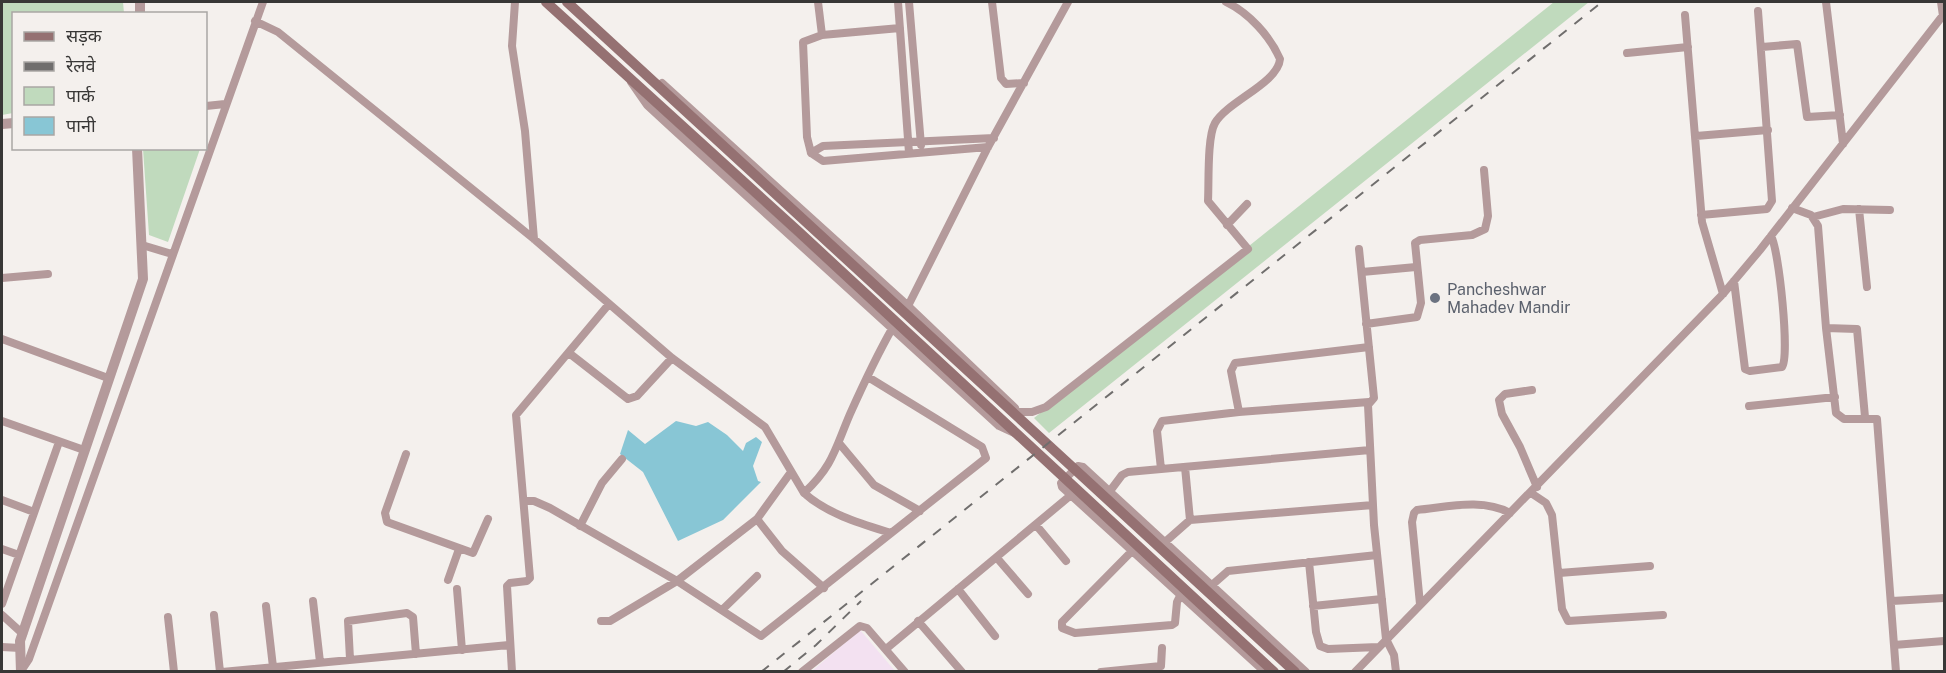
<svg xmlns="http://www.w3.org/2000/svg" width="1946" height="673" viewBox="0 0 1946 673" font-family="'Public Sans','Noto Sans Devanagari',sans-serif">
	<rect width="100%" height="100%" fill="#f4f0ed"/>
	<!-- industrial -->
	<path fill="#f3e1f1" d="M860,630l35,41 -84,1z"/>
	<!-- green -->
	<path fill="#c0dabd" d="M2,2h121l1,11 -110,1 -1,99 -11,2z
		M1554,2h35l-540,431 -15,-15z
		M143,149h57l-32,93 -19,-7z"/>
	<!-- water -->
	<path fill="#88c6d5" d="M676,421l20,5 12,-4 19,13 16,16 3,-8 10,-6 6,5 -9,24 5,15 3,1 -38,38 -45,21 -35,-69 -23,-18 8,-24 17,14z"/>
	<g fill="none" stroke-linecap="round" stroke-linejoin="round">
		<!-- minor -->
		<path stroke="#b49a9b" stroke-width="8" d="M515,2l-3,44 13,85 9,108
			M818,2l4,33
			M898,2l11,151
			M909,2l12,143
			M992,2l9,76 5,6 18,-1
			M1826,2l17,142
			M1941,2l2,14
			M1685,15l17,207 21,72
			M255,21l23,11 256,207 138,119 93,69 39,66c23,21 58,31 87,40
			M900,28l-78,7 -19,7 4,95 4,16 12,8 165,-14
			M1762,47l35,-3 10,73 33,-2
			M1627,53l61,-6
			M631,82l16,23 26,24 314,286 12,11 15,7
			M662,83l244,221 109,104
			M206,106l19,-2
			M1696,136l72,-6
			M811,153l12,-7 171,-8
			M1792,208l19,7 7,11 8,102 10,85 8,6h33l19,253
			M1859,209l8,78
			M1701,215l66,-6 5,-8 -14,-190
			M1813,217l30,-8 47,1
			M1227,225l20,-21
			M142,245l30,9
			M1359,249l15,149 -6,7 6,120 12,114 8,16 2,17
			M1362,272l54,-5
			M2,278l46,-4
			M1734,281l11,88 5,2 32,-4c8,-10 -3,-118 -11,-131
			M908,306l80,-159 80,-145
			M1366,324l51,-7 4,-14 -6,-60 5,-3 52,-5 13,-6 3,-13 -4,-46
			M1826,328l31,1 8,88
			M2,339l106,39
			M569,353l59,46 9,-3 35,-38
			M1532,390l-27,4 -6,6 3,14 18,33 17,40
			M1749,406l86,-9
			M1019,412h13l14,-5 202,-158 -40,-48c1,-18 -1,-64 7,-78 13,-22 63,-40 65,-64 -10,-23 -31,-46 -54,-57
			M1239,412l-8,-41 4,-8 134,-16
			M2,421l82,29
			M839,443l35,42 46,26
			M406,454l-21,59 2,9 86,31 15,-34
			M1185,467l5,53
			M1161,469l-4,-38 5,-10 77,-9 130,-10
			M1110,491l12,-16 6,-3 242,-22
			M804,493c29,-27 31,-44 46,-79 13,-29 27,-59 43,-87
			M1531,493l15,10 6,12 10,94 6,12 95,-6
			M2,500l32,12
			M524,501h10l16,7 127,73 84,55 225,-178 -4,-11 -114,-70
			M757,519l25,32 42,37
			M1036,525l30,36
			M580,526l22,-43 20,-24
			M1165,542l25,-22 183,-15
			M2,549l17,6
			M1133,550l-71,72v6l13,5 97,-8 3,-2 2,-21 4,-8
			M997,558l31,36
			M1309,562l7,70 4,14 8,3 50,-2
			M1559,573l91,-7
			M448,580l11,-31
			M1212,585l16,-14 149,-16
			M457,589l5,61
			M958,589l37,47
			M313,601l7,61
			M1892,601l52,-3
			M2,604l57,-162
			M1420,604l-8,-82 2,-9 3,-3c31,-3 65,-12 93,3
			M266,606l7,61
			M1313,606l69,-7
			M722,610l35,-34
			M2,615l21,19
			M214,615l6,57
			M168,617l6,55
			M601,621h9l67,-40 80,-62 34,-47
			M918,621l44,51
			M1894,645l50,-4
			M2,647l18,1
			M886,649l185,-154
			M350,659l-2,-38 59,-8 6,4 3,37
			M21,671l8,-12 234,-657
			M222,672l287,-27
			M512,672l-5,-86 3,-3 17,-2 3,-3 -14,-163 93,-111
			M802,672l58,-46 7,2 38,44
			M1101,672l60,-6 1,-18
			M1265,672l-203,-185 -1,-4 17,-17 5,1 223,205
			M1355,672l368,-378 37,-44 184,-236"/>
		<!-- tertiary -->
		<path stroke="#b49a9b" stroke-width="10" d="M140,2v12
			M2,124l12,-1
			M21,672l-1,-31 123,-362 -6,-131"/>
		<!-- secondary -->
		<path stroke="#957172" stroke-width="10" d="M546,2l254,231 474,439
			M567,2l728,670"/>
		<!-- rail -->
		<path stroke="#706e6d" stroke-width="2" stroke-dasharray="10 10" stroke-linecap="butt" d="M761,672l841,-670
			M783,672l33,-27 45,-44"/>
	</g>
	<!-- markers -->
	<circle fill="#6b7280" stroke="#f4f0ed" stroke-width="2" cx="1435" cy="298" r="6"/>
	<g text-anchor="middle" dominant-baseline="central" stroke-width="6" stroke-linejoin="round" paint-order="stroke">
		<!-- worship labels -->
		<g font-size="16" fill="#5b616d" stroke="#f4f0ed" text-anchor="start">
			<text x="1447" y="289">Pancheshwar<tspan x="1447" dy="18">Mahadev Mandir</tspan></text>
		</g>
	</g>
	<!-- border -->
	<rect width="1946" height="673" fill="none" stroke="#383736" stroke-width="6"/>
	<!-- legend -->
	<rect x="12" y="12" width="195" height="138" fill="#f4f0ed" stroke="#a9a6a4" stroke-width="1.5"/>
	<rect x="24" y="32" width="30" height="9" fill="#957172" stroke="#a9a6a4" stroke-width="1.5"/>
	<text x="66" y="42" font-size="18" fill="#383736">सड़क</text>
	<rect x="24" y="62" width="30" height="9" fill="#706e6d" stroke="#a9a6a4" stroke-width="1.5"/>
	<text x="66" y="72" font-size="18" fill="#383736">रेलवे</text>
	<rect x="24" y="87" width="30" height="18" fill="#c0dabd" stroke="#a9a6a4" stroke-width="1.5"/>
	<text x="66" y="102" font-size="18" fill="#383736">पार्क</text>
	<rect x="24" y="117" width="30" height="18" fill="#88c6d5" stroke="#a9a6a4" stroke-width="1.5"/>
	<text x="66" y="132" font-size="18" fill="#383736">पानी</text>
</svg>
